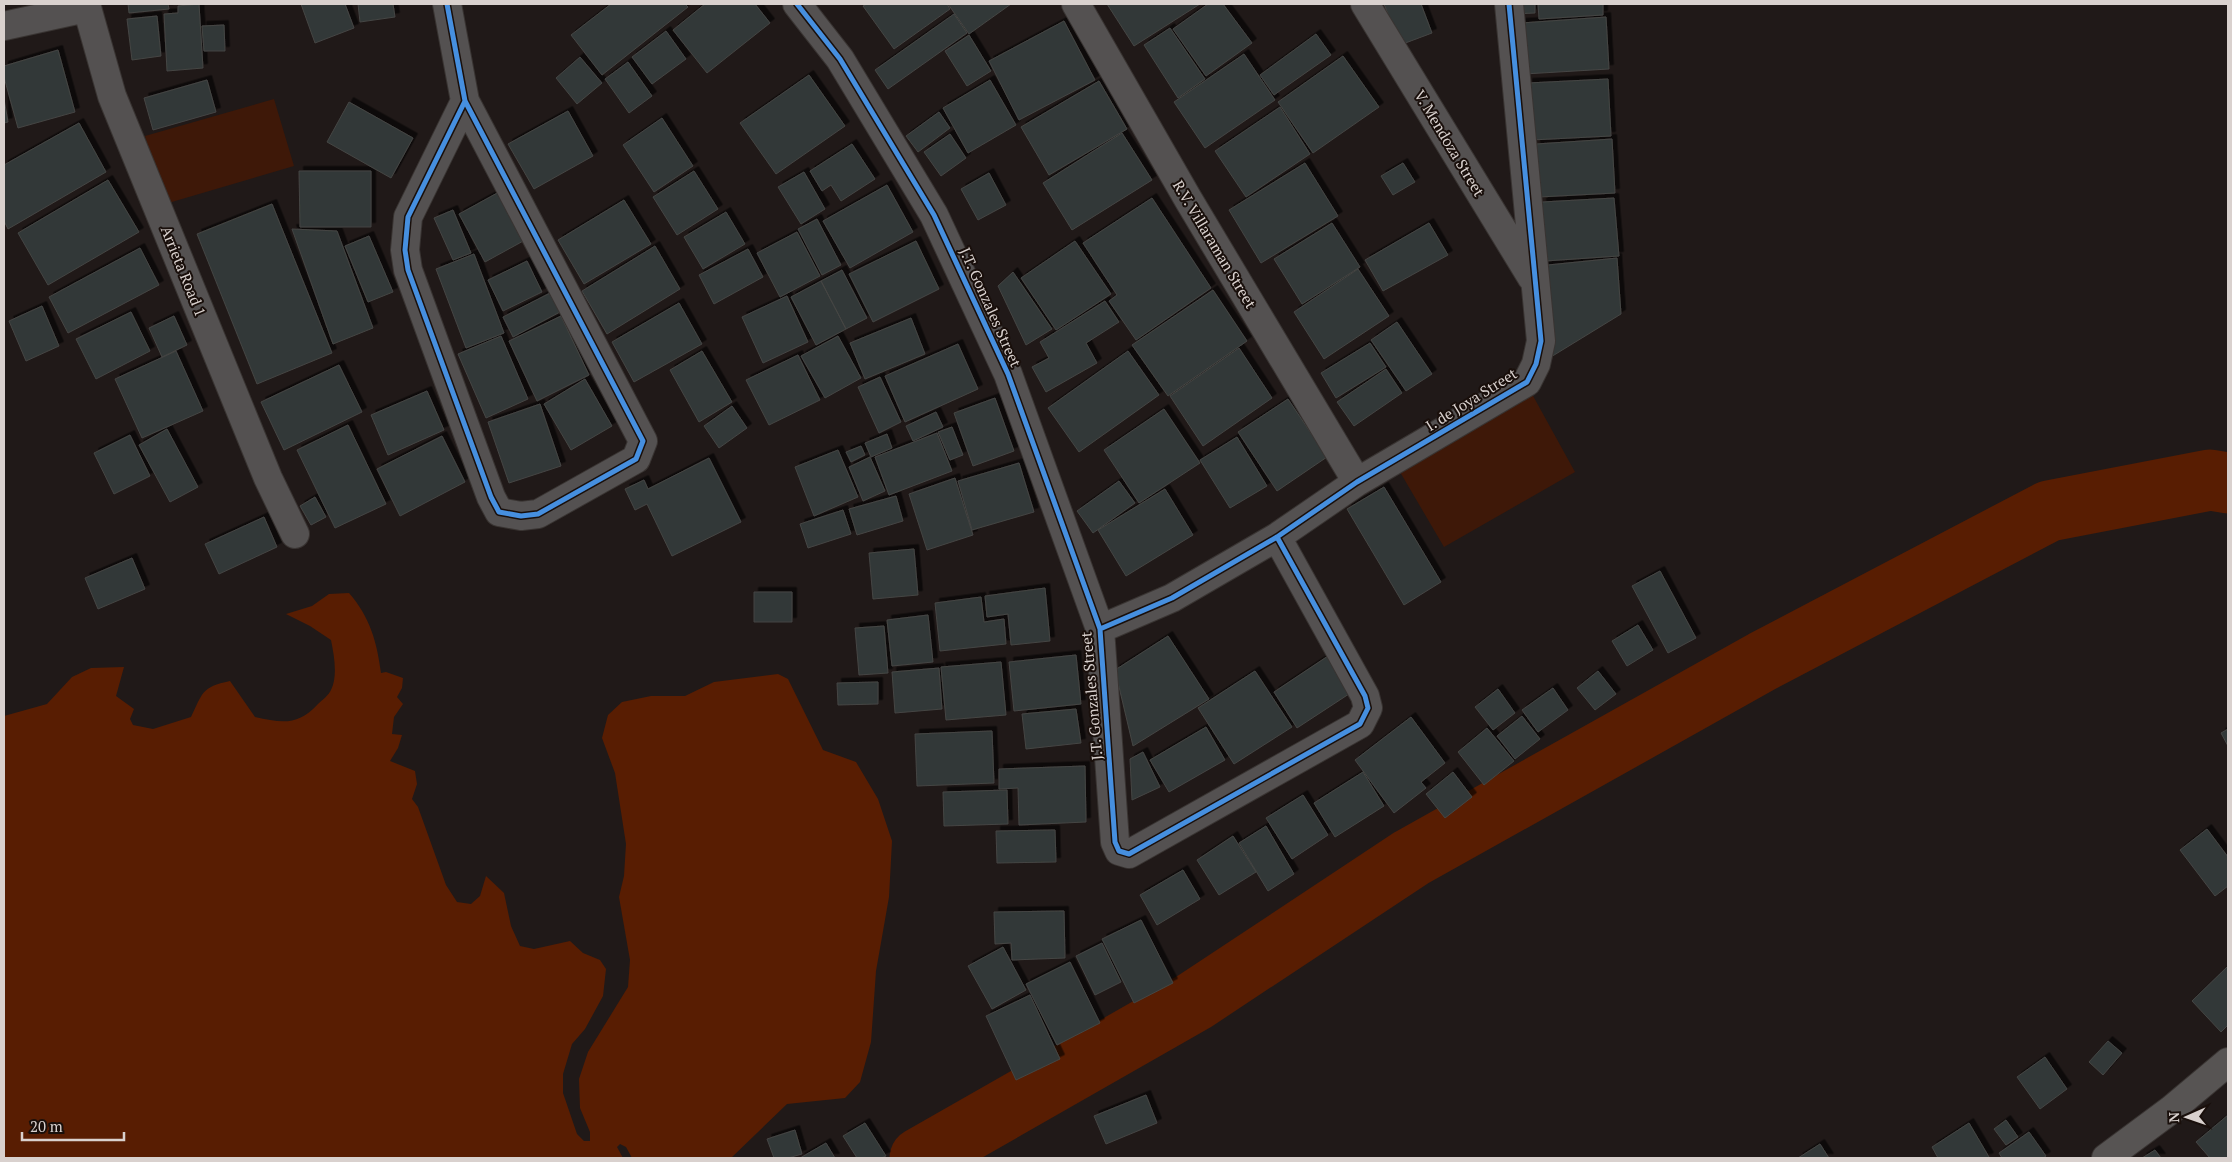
<svg xmlns="http://www.w3.org/2000/svg" width="2232" height="1162" viewBox="0 0 2232 1162" font-family="'PT Serif',serif">
	<defs>
		<filter id="shadow"><feDropShadow dx="4.5" dy="-4.5" stdDeviation="0" flood-color="#0009"/></filter>
	</defs>
	<rect width="100%" height="100%" fill="#201918"/>
	<!-- green -->
	<path fill="#3e1808" d="M274,99l20,67 -129,38 -20,-68z
		M1532,394l43,78 -131,75 -44,-75z"/>
	<!-- water -->
	<path fill="#581d02" d="M349,593c21,24 28,49 32,80l5,-1 17,6 -1,10 -5,9 6,7 -9,13 -2,17 10,1 -4,13 -8,13 25,10 2,13 -5,15 6,8 28,78 11,17 14,2 9,-8 6,-20 18,17 7,33 9,20 14,3 36,-8 13,12 17,7 6,9 -3,27 -18,33 -13,15 -9,30v19l14,41 7,7h6v-9l-10,-24 -1,-29 9,-27 40,-65 2,-27 -11,-63 5,-21 2,-32 -11,-71 -13,-35 6,-23 14,-13 29,-6h34l29,-14 64,-8 10,5 35,71 33,12 22,37 14,42 -3,56 -13,74 -5,71 -11,40 -15,16 -58,6 -56,54h-99l-6,-11 -6,-3 -3,3 6,11h-619v-442l43,-12 25,-27 19,-9 33,-1 -8,29 18,13 -4,10 3,6 20,4 38,-12c12,-24 10,-30 39,-36l25,36c27,6 43,9 63,-13 4,-4 11,-9 13,-14 7,-14 3,-35 0,-50l-21,-14 -24,-12 26,-8 17,-12z"/>
	<g fill="none" stroke-linecap="round" stroke-linejoin="round">
		<!-- river -->
		<path stroke="#581d02" stroke-width="61" d="M920,1158l275,-157 216,-143 352,-197 286,-150 161,-31 18,3"/>
	</g>
	<!-- building -->
	<path fill="#323937" stroke="#454544" filter="url(#shadow)" d="M128,4h40l1,5 -40,4z
		M199,4l4,64 -36,3 -3,-57 14,-1v-7z
		M301,4h44l9,24 -39,15z
		M358,4h35l2,13 -35,5z
		M611,4h74l3,3 -86,68 -31,-40z
		M705,4h50l15,19 -63,50 -34,-43z
		M867,4h80l3,5 -56,40 -31,-43z
		M948,4h63l-42,30z
		M1107,4h93l-66,42z
		M1208,4h15l29,39 -46,33 -33,-47z
		M1384,4h37l11,29 -32,12z
		M1512,4h23v9l-22,1z
		M1538,4h65v11l-64,4z
		M954,14l13,19 -79,56 -13,-19z
		M157,16l4,40 -29,4 -5,-41z
		M1606,17l3,52 -85,5 -3,-51z
		M1064,21l31,59 -76,40 -30,-59z
		M224,25l1,26h-21l-2,-25z
		M1170,28l35,51 -27,19 -34,-53z
		M666,31l20,28 -34,25 -20,-27z
		M1316,34l15,21 -57,40 -14,-20z
		M969,35l22,36 -24,15 -22,-35z
		M58,50l17,62 -57,16 -14,-51v-11z
		M1244,54l31,46 -70,48 -31,-46z
		M1343,56l36,51 -66,46 -35,-51z
		M580,57l22,26 -25,21 -21,-26z
		M628,62l24,34 -23,17 -24,-34z
		M809,75l36,51 -69,48 -36,-51z
		M1608,79l3,57 -80,4 -3,-57z
		M207,80l9,32 -63,18 -9,-32z
		M990,80l26,45 -48,28 -25,-45z
		M1099,81l28,48 -78,46 -28,-48z
		M4,99l4,23 -4,1z
		M349,102l64,36 -22,40 -64,-36z
		M1280,107l30,47 -64,43 -31,-46z
		M568,111l25,45 -59,33 -26,-45z
		M939,112l11,16 -32,24 -12,-16z
		M662,118l31,48 -39,26 -31,-47z
		M79,123l27,49 -98,57 -4,-8v-56z
		M1122,133l30,47 -80,50 -29,-47z
		M950,134l16,24 -25,18 -17,-24z
		M1612,139l3,54 -76,4 -3,-53z
		M852,144l23,35 -34,22 -10,-16 -9,6 -12,-20z
		M1305,163l33,53 -77,47 -32,-53z
		M1403,163l12,19 -22,13 -12,-19z
		M299,171h72v56h-71z
		M694,171l24,38 -41,26 -24,-38z
		M804,172l21,37 -24,15 -23,-37z
		M989,173l17,32 -28,15 -17,-31z
		M108,180l31,52 -91,53 -30,-52z
		M887,185l26,47 -63,36 -27,-47z
		M510,186l26,48 -51,28 -26,-48z
		M1152,198l59,90 -75,52 -27,-39 8,-6 -34,-52z
		M1614,198l5,58 -74,5 -3,-59z
		M624,200l27,44 -67,40 -26,-44z
		M272,204l60,149 -75,31 -60,-150z
		M453,210l18,43 -18,7 -19,-42z
		M726,212l19,32 -42,25 -19,-32z
		M817,219l24,46 -19,10 -24,-46z
		M1332,223l28,44 -58,37 -28,-45z
		M1429,223l19,32 -65,36 -18,-31z
		M292,229l45,2 36,97 -40,16z
		M797,232l23,44 -40,21 -23,-44z
		M369,236l24,56 -25,10 -23,-56z
		M916,241l23,48 -66,33 -24,-48z
		M1075,241l36,53 -55,36 -35,-52z
		M655,246l25,43 -73,45 -25,-43z
		M140,248l19,37 -91,48 -19,-36z
		M748,249l15,28 -49,27 -15,-29z
		M474,254l30,79 -38,15 -30,-79z
		M1617,258l4,56 -75,46 -8,-94z
		M527,261l15,31 -39,19 -15,-31z
		M1358,269l31,47 -65,43 -30,-47z
		M842,270l25,48 -21,11 -25,-48z
		M1013,272l39,57 -26,16 -28,-59z
		M821,281l25,48 -30,16 -25,-48z
		M1213,290l34,51 -79,55 -36,-51z
		M550,293l10,19 -47,25 -10,-20z
		M787,296l21,46 -45,21 -21,-46z
		M1105,301l14,21 -33,21 11,20 -51,29 -14,-25 17,-9 -9,-16z
		M679,303l23,41 -68,38 -22,-40z
		M42,306l17,40 -33,15 -17,-40z
		M131,312l19,39 -54,28 -20,-40z
		M174,316l13,29 -25,12 -13,-29z
		M561,316l28,59 -52,26 -28,-60z
		M911,318l14,36 -60,25 -15,-36z
		M1397,322l35,52 -26,17 -35,-51z
		M501,336l27,63 -42,19 -28,-64z
		M838,336l23,42 -36,20 -24,-42z
		M1370,343l16,24 -50,31 -15,-25z
		M958,344l20,45 -73,33 -20,-46z
		M1239,348l33,50 -69,48 -33,-50z
		M176,351l27,60 -61,27 -27,-59z
		M702,351l30,51 -33,20 -29,-52z
		M1128,351l31,44 -80,57 -31,-44z
		M798,355l22,45 -51,25 -23,-45z
		M339,365l23,47 -78,38 -23,-48z
		M1386,369l16,24 -48,33 -17,-24z
		M880,377l21,45 -22,11 -21,-46z
		M585,379l27,47 -41,24 -27,-46z
		M427,391l17,39 -56,25 -17,-40z
		M995,398l19,53 -41,15 -19,-53z
		M1288,399l39,58 -50,34 -39,-59z
		M540,404l21,62 -52,17 -21,-61z
		M732,406l15,22 -28,20 -15,-22z
		M1164,409l36,54 -61,40 -35,-53z
		M936,412l7,15 -30,14 -7,-15z
		M348,425l38,79 -51,24 -38,-78z
		M952,427l11,28 -13,5 -12,-28z
		M167,429l31,58 -28,15 -31,-57z
		M937,433l15,38 -63,24 -14,-38z
		M887,434l5,14 -21,9 -6,-14z
		M130,435l20,41 -36,18 -20,-41z
		M442,436l23,46 -65,34 -23,-47z
		M1237,437l30,49 -37,22 -30,-48z
		M861,446l4,9 -14,7 -5,-10z
		M838,450l20,47 -44,19 -19,-49z
		M870,457l15,34 -22,10 -14,-34z
		M709,458l32,64 -69,34 -25,-52 -12,6 -10,-21 19,-9 4,9z
		M1019,463l15,49 -62,18 -14,-49z
		M955,478l18,57 -46,15 -18,-56z
		M1119,481l16,22 -42,30 -16,-22z
		M1384,487l57,95 -37,23 -57,-96z
		M1165,489l28,46 -67,41 -28,-46z
		M896,496l7,25 -46,14 -8,-26z
		M315,497l11,20 -15,8 -11,-19z
		M843,510l8,24 -43,14 -8,-24z
		M264,517l13,30 -58,27 -14,-30z
		M914,549l4,46 -45,4 -4,-46z
		M132,558l13,31 -47,20 -13,-31z
		M1660,571l36,67 -28,15 -36,-67z
		M1045,588l5,53 -39,4 -3,-31 -21,3 -2,-21z
		M754,592h38v30h-38z
		M981,597l3,25 20,-3 2,25 -66,7 -5,-48z
		M928,615l5,47 -41,4 -5,-46z
		M1638,625l15,25 -26,16 -15,-25z
		M884,626l4,47 -29,2 -4,-47z
		M1168,636l41,63 -76,47 -18,-76z
		M1076,655l5,49 -67,7 -5,-49z
		M1328,656l24,36 -55,36 -23,-36z
		M1001,662l5,53 -60,5 -5,-53z
		M939,668l3,41 -47,4 -3,-41z
		M1255,671l37,56 -58,37 -36,-56z
		M1598,671l18,23 -21,16 -18,-22z
		M878,682v22l-40,1 -1,-22z
		M1553,688l15,22 -30,22 -16,-22z
		M1498,689l17,24 -22,17 -18,-23z
		M1076,709l5,34 -55,6 -4,-35z
		M1522,716l18,23 -25,20 -18,-23z
		M1411,717l34,46 -24,19 5,6 -32,25 -39,-53z
		M1206,727l19,33 -56,32 -19,-32z
		M1487,728l27,33 -30,24 -26,-33z
		M2228,729v17l-7,-13z
		M992,731l2,52 -77,3 -2,-52z
		M1143,752l17,35 -28,13 -2,-41z
		M1085,766l1,56 -67,3 -1,-37 -19,1v-20z
		M1363,772l21,34 -49,31 -21,-34z
		M1453,772l19,25 -27,21 -19,-24z
		M1007,790l1,34 -64,2 -1,-34z
		M1303,795l25,40 -36,24 -26,-41z
		M1266,826l28,48 -26,17 -29,-48z
		M2207,829l21,28v29l-13,10 -35,-46z
		M1055,830l1,32 -59,1 -1,-32z
		M1233,836l23,36 -37,23 -22,-35z
		M1183,870l17,29 -43,26 -17,-30z
		M1064,911l1,47 -53,2 -1,-17 -16,1 -1,-32z
		M1141,920l32,63 -39,20 -32,-64z
		M1102,943l19,39 -26,13 -19,-39z
		M1003,947l23,43 -34,19 -24,-43z
		M1070,962l30,61 -43,22 -31,-61z
		M2228,966v59l-7,7 -29,-31z
		M1030,995l30,64 -44,21 -30,-64z
		M2108,1041l14,12 -19,22 -14,-13z
		M2045,1057l22,32 -27,20 -23,-32z
		M1146,1095l11,28 -51,21 -12,-28z
		M2228,1115v43h-18l-14,-16z
		M2006,1120l12,17 -12,8 -12,-16z
		M865,1123l21,33 -5,2h-24l-14,-22z
		M1969,1123l20,34 -2,1h-49l-6,-11z
		M795,1130l7,24 -14,4h-14l-7,-19z
		M2029,1132l17,24 -3,2h-41l-3,-5z
		M826,1143l9,15h-35z
		M1820,1144l9,14h-31z
		M2155,1150l6,8h-19z"/>
	<g fill="none" stroke-linecap="round" stroke-linejoin="round">
		<!-- street casing -->
		<g stroke="#393432" stroke-width="30">
			<path id="street" d="M86,4l26,92 156,382 27,56
				M447,4l18,97 178,340 -7,18 -98,55 -17,2 -22,-4 -8,-15 -83,-227 -3,-20 3,-33 57,-116
				M797,4l43,55 94,156 74,159 92,255 15,213 4,9 10,3 231,-130 8,-16 -3,-12 -88,-159
				M1076,4l112,195 169,283
				M1365,4l167,274
				M4,26l82,-18
				M1100,629l72,-31 105,-61 80,-55 170,-100 9,-18 5,-23 -32,-337"/>
		</g>
		<!-- secondary casing -->
		<g stroke="#393432" stroke-width="30">
			<path id="secondary" d="M2106,1158l66,-49 56,-47"/>
		</g>
		<!-- street -->
		<use href="#street" stroke="#545151" stroke-width="28"/>
		<!-- secondary -->
		<use href="#secondary" stroke="#575453" stroke-width="28"/>
		<!-- cycleway casing -->
		<g stroke="#190f0b" stroke-width="8">
			<path id="cycleway" d="M447,4l18,97 178,340 -7,18 -98,55 -17,2 -22,-4 -8,-15 -83,-227 -3,-20 3,-33 57,-116
				M797,4l43,55 94,156 74,159 92,255 15,213 4,9 10,3 231,-130 8,-16 -3,-12 -88,-159
				M1100,629l72,-31 105,-61 80,-55 170,-100 9,-18 5,-23 -32,-337"/>
		</g>
		<!-- cycleway -->
		<use href="#cycleway" stroke="#468fdf" stroke-width="5"/>
	</g>
	<g text-anchor="middle" dominant-baseline="central" stroke-width="4" stroke-linejoin="round" paint-order="stroke">
		<!-- street labels -->
		<g font-size="15" fill="#d9d1ce" stroke="#190f0b">
			<text transform="translate(1450 143) rotate(59)">V. Mendoza Street</text>
			<text transform="translate(1215 244) rotate(59)">R.V. Villaraman Street</text>
			<text transform="translate(184 271) rotate(68)">Arrieta Road 1</text>
			<text transform="translate(991 307) rotate(66)">J.T. Gonzales Street</text>
			<text transform="translate(1471 399) rotate(-32)">I. de Joya Street</text>
			<text transform="translate(1091 696) rotate(-95)">J.T. Gonzales Street</text>
		</g>
	</g>
	<!-- border -->
	<rect width="2232" height="1162" fill="none" stroke="#d9d1ce" stroke-width="10"/>
	<!-- north arrow -->
	<g transform="translate(2187 1117) rotate(268)" stroke="#190f0b" stroke-width="4" paint-order="stroke">
	<path d="M0-4L9 19L0 12L-9 19Z" fill="#d9d1ce"/>
	<text y="-8" font-size="14" font-weight="bold" text-anchor="middle" fill="#d9d1ce">N</text>
	</g>
	<!-- scale -->
	<path d="M22 1132v8h102v-8" fill="none" stroke="#d9d1ce" stroke-width="2.5"/>
	<text x="30" y="1132" font-size="15" fill="#d9d1ce" stroke="#190f0b" stroke-width="4" paint-order="stroke">20 m</text>
</svg>
